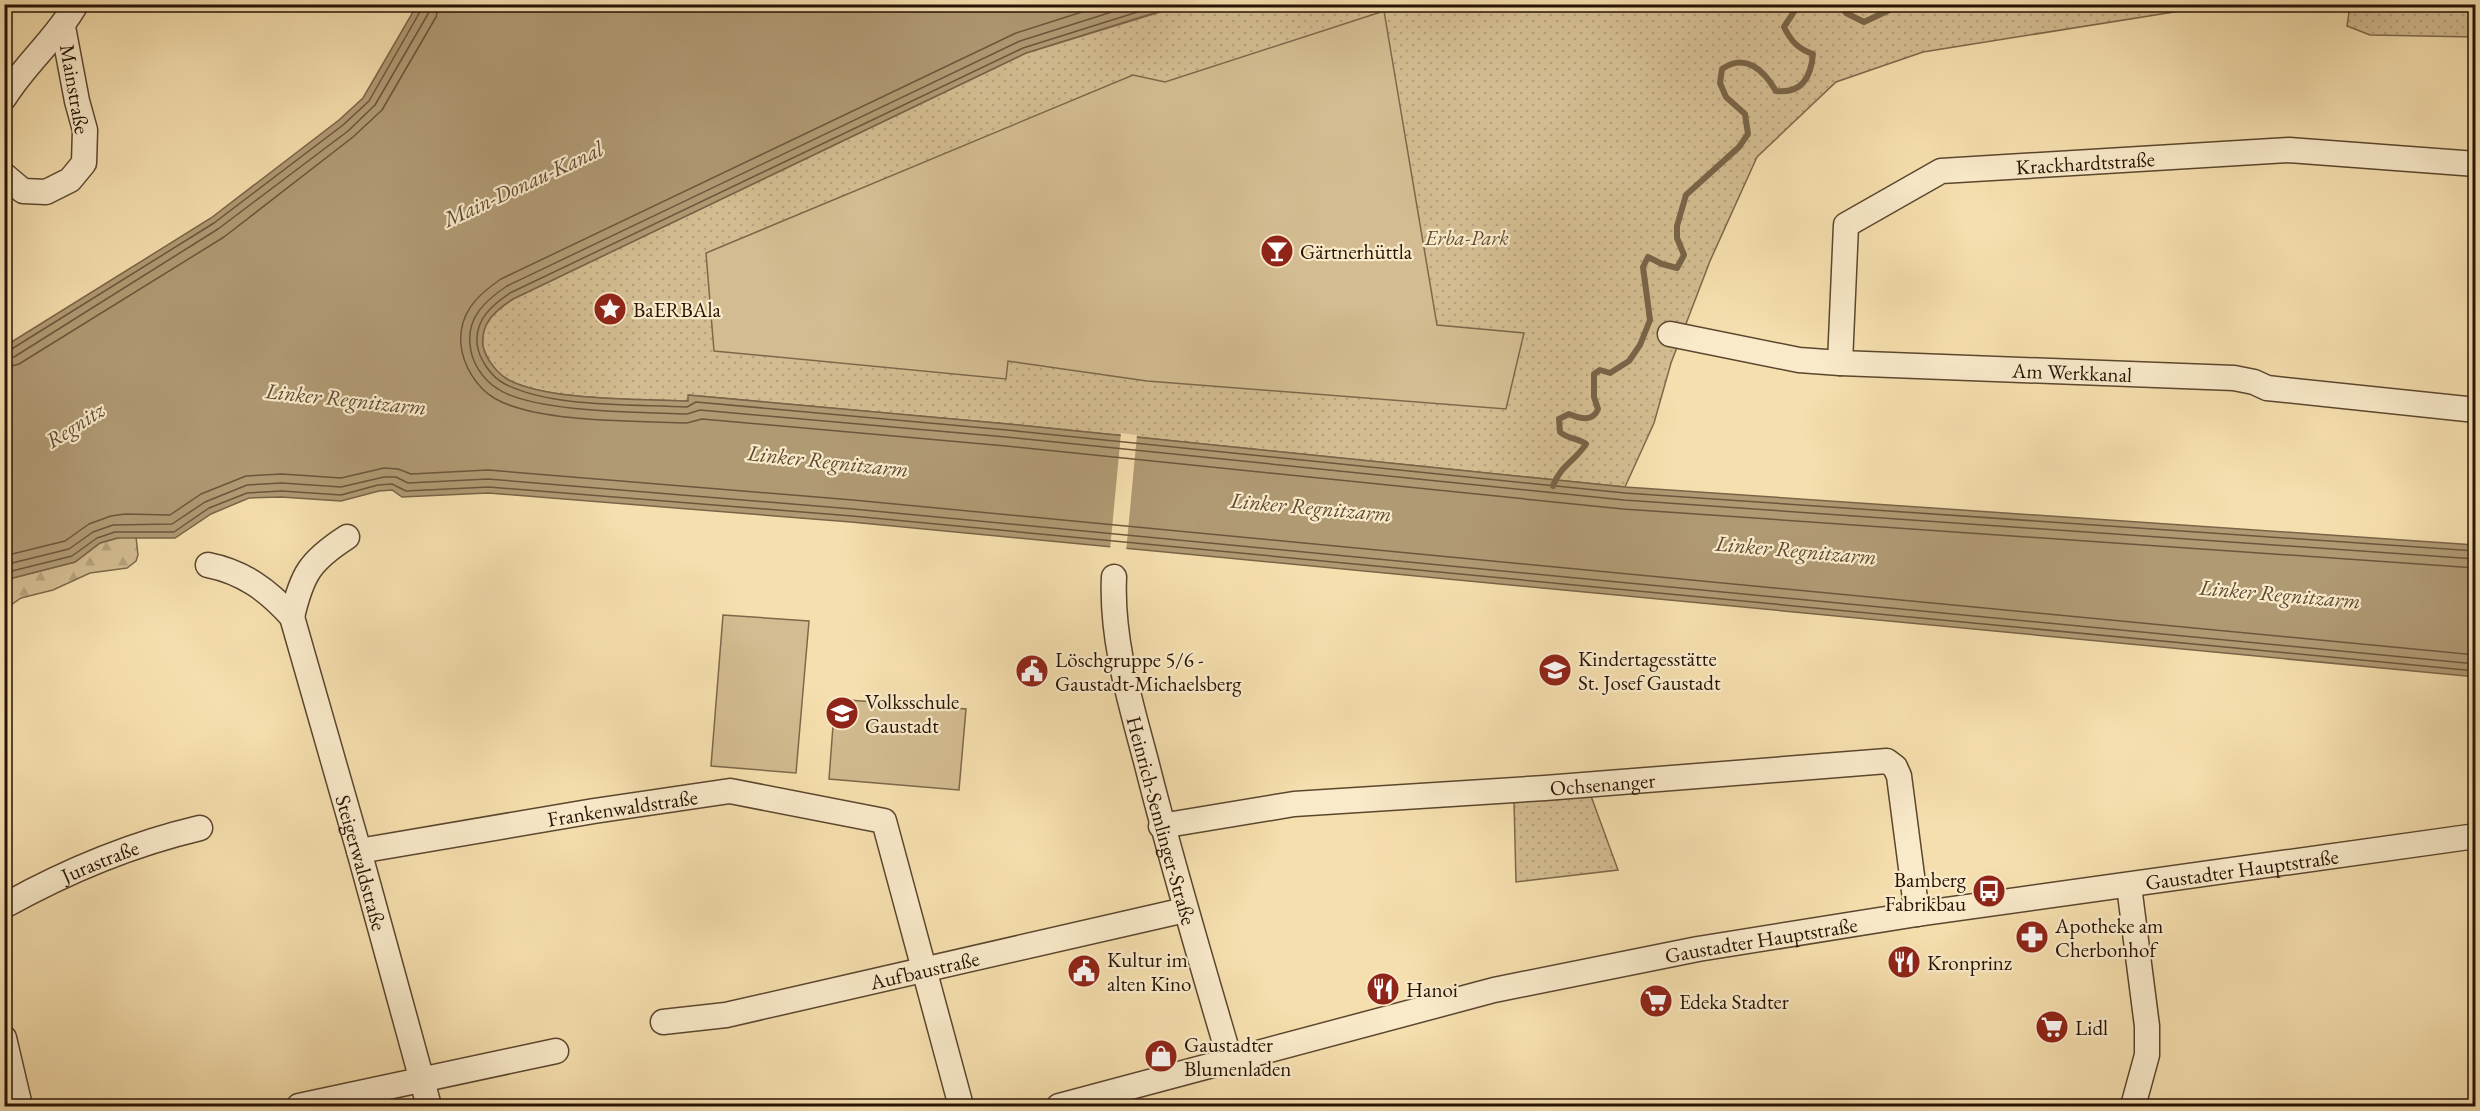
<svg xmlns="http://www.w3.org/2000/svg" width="2480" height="1111" viewBox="0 0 2480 1111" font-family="'EB Garamond',serif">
	<defs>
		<pattern id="forest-firs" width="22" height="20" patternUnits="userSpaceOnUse" patternTransform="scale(1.5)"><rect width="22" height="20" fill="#d3bc91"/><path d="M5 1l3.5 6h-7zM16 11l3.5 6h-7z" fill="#b5a17b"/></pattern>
		<pattern id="park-dots" width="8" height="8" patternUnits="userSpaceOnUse" patternTransform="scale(1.5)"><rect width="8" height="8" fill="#d3bc91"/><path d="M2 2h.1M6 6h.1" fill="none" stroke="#b5a17b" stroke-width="1.8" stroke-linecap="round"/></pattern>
	</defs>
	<rect width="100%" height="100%" fill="#f6dfae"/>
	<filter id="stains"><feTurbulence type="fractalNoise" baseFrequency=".00333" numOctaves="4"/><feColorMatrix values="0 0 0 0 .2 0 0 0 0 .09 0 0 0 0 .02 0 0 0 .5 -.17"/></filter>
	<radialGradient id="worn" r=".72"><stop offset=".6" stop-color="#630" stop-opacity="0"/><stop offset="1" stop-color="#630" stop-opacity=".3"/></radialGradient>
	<!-- forest -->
	<path fill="url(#forest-firs)" stroke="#7d684a" stroke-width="1.5" d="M125,536l11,1 2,18 -2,6 -9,7 -37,5 -37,17 -32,8 -16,11v-29l70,-18 25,-19z"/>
	<!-- park -->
	<path fill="url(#park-dots)" stroke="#7d684a" stroke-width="1.5" d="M1183,5h1035l-295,47 -87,30 -79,75 -47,104 -39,102 -17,60 -29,64 -617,-63 -319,-29v6c-47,-2 -143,0 -182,-22 -11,-6 -21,-21 -24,-33 -3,-23 13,-36 30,-47l513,-246z
		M2350,5h125v32l-105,-2 -23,-9z
		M1591,796l27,74 -102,12 -2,-80z"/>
	<!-- garden -->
	<path fill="#d3bc91" stroke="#7d684a" stroke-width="1.5" d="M1384,11l53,314 87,8 -18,76 -359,-28 -139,-20 -2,18 -292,-28 -8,-98 427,-178 32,7z
		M723,615l86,6 -13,152 -85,-7z
		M835,699l131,10 -7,81 -130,-11z"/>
	<!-- water -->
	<path fill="#b09a74" stroke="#796447" stroke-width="1.5" d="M1183,4l-157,49 -513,246c-17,11 -33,24 -30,47 2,12 13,26 24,33 38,22 135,20 181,22v-6l320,29 617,63 850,58 1,132 -1625,-155 -363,-29 -86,4 -10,-7 -13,1 -38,10 -60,-4 -32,1 -38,16 -36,24h-58l-17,5 -25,19 -70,18v-234l206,-128 128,-98 24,-22 54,-93z"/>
	<!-- pier -->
	<path fill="#f6dfae" d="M1121,433l16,2 -11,117 -16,-2z"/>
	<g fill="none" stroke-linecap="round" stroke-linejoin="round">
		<!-- shore -->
		<path stroke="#6c563c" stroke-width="1.5" d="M1107,4l-91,29 -515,246c-24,16 -43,35 -40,66 2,20 15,42 33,53 42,25 143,23 193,25l15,-4 304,27 617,63 853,59
			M1137,4l-117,37 -513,245c-21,14 -40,31 -37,58 1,18 13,36 28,45 36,24 144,23 189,25l13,-4 306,27 618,63 852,59
			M1163,4l-140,44 -513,245c-18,12 -35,26 -33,51 2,15 14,33 28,40 47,24 129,20 182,23l9,-5 311,28 618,63 851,58
			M4,351l6,-1 204,-127 129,-98 26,-24 52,-91 1,-6
			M4,359l10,-2 204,-128 130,-98 27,-26 53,-91 2,-10
			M4,368l15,-4 205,-127 129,-100 29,-27 54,-93 3,-13
			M4,556l61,-15 24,-17 22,-8 14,-2 45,1 31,-21 45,-18 36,-2 59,4 43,-10 14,1 13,5 77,-4 365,30 1623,155
			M4,565l65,-16 24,-17 20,-7 59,-1 33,-22 42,-17 35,-2 59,4 43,-10h12l12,6 80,-4 365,30 1623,155
			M4,573l68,-17 25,-18 18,-6h59l35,-24 38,-15 35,-2 59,4 37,-10 14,-1 14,7 83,-4 363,29 1624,155"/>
		<!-- stream -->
		<path stroke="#796447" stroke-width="6" d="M1839,4l7,9 18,9 38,-18
			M1553,486c6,-19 23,-26 33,-42 -8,-6 -19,-5 -26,-12l-1,-13 10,-5c12,5 24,8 29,-5l-4,-12v-23l6,-4 10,3 19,-12 11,-16 10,-25 -7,-53 5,-10 14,7 15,4 7,-13 -7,-17v-12l9,-31 53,-48 9,-13 -3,-20 -19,-17 -6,-14 2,-14c23,-16 41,0 54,22 26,3 35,-14 37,-37 -15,-5 -22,-13 -29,-27l15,-23"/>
		<!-- minor casing -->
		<g stroke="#5b462e" stroke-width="27">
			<g id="minor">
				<path d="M4,98c21,-34 52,-59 72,-94"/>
				<path d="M4,175l19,16 23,1 24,-12 14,-17 1,-33 -8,-29 -14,-74"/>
				<path id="s1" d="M1670,334l129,26 41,3 394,15 20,4 13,6 209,22"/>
				<path id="s2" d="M1840,363l6,-138 95,-54 348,-21 187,14"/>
				<path id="s3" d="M208,565c35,7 60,25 84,52l67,234 70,255"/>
				<path id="s4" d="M1114,577c-3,62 16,124 32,184 25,100 55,200 84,299"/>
				<path d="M292,617c10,-43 18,-56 55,-80"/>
				<path id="s5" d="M1161,826l133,-22 251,-16 342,-27 8,6 4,9 18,138"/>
				<path id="s6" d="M359,851l235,-40 136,-20 154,30 77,285"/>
				<path d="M2129,886l18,140v29l-14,51"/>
				<path id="s7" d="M4,906c61,-34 128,-62 196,-78"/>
				<path id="s8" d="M663,1022l63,-7 459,-105"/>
				<path d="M4,1038l16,68"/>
				<path d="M299,1106l257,-55"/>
				<path id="s9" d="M1059,1106l435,-116 204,-41 219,-35 559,-78"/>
			</g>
		</g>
		<!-- minor -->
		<use href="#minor" stroke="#f9eaca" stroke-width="24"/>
	</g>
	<!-- icons -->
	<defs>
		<g id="bar-disc" transform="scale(1.725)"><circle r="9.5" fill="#8f2418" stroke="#f9eaca"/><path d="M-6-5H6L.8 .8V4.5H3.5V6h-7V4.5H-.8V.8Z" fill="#fff"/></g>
		<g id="sight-disc" transform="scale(1.725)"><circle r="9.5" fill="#8f2418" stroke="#f9eaca"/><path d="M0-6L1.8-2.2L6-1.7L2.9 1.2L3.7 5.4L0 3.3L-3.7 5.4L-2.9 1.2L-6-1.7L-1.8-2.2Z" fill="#fff"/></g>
		<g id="school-disc" transform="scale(1.725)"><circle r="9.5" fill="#8f2418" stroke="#f9eaca"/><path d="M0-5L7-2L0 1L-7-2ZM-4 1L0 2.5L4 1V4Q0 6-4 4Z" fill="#fff"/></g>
		<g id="civic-disc" transform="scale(1.725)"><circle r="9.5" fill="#8f2418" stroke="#f9eaca"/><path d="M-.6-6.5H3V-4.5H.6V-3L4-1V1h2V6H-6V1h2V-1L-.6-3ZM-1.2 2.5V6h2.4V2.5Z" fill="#fff"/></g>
		<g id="bus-disc" transform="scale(1.725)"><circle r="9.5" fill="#8f2418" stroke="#f9eaca"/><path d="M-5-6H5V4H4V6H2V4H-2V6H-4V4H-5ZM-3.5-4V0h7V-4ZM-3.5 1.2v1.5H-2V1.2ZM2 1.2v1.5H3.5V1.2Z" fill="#fff"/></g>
		<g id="pharmacy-disc" transform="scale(1.725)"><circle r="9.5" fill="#8f2418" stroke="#f9eaca"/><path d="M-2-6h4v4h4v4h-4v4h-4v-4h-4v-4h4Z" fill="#fff"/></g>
		<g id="restaurant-disc" transform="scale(1.725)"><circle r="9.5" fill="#8f2418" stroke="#f9eaca"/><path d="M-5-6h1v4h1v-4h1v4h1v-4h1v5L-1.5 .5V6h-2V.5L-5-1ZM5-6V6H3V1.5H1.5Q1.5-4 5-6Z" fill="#fff"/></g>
		<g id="supermarket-disc" transform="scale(1.725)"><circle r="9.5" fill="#8f2418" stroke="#f9eaca"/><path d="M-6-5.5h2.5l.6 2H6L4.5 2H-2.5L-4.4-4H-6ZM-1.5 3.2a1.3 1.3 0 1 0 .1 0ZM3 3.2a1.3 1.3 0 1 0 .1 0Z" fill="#fff"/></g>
		<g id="shop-disc" transform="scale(1.725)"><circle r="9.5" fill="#8f2418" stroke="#f9eaca"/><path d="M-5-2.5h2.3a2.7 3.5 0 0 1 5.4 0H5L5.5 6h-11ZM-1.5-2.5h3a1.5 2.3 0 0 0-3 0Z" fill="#fff"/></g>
	</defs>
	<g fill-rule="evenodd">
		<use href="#bar-disc" x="1277" y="251"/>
		<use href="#sight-disc" x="610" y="309"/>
		<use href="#school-disc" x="1555" y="670"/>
		<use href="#civic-disc" x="1032" y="671"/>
		<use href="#school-disc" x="842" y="713"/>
		<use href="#bus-disc" x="1989" y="891"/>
		<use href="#pharmacy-disc" x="2032" y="937"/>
		<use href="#restaurant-disc" x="1904" y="962"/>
		<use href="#civic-disc" x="1084" y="971"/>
		<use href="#restaurant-disc" x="1383" y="989"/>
		<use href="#supermarket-disc" x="1656" y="1001"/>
		<use href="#supermarket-disc" x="2052" y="1027"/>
		<use href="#shop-disc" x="1161" y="1056"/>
	</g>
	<g text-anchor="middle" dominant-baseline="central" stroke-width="4.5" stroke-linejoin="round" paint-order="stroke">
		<!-- street labels -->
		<g font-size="21" fill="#271304" stroke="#f9eaca">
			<text transform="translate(75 89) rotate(80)">Mainstraße</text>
			<text stroke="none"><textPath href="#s2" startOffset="392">Krackhardtstraße</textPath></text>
			<text stroke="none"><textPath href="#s1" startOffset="405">Am Werkkanal</textPath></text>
			<text stroke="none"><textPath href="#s5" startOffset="444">Ochsenanger</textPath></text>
			<text stroke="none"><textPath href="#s6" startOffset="267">Frankenwaldstraße</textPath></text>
			<text stroke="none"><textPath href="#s4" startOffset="249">Heinrich-Semlinger-Straße</textPath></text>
			<text stroke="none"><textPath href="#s3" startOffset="356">Steigerwaldstraße</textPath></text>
			<text stroke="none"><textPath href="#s7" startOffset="106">Jurastraße</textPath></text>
			<text stroke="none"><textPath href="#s9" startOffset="1208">Gaustadter Hauptstraße</textPath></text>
			<text stroke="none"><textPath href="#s9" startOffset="722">Gaustadter Hauptstraße</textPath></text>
			<text stroke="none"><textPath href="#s8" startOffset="267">Aufbaustraße</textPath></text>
		</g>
		<!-- park labels -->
		<g font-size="21" font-style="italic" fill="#634e35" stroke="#f9eaca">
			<text x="1467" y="237">Erba-Park</text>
		</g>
		<!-- poi labels -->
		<g font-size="21" fill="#271304" stroke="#f9eaca" text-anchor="start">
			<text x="1300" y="251">Gärtnerhüttla</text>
			<text x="633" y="309">BaERBAla</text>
			<text x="1578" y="658">Kindertagesstätte<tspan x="1578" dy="24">St. Josef Gaustadt</tspan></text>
			<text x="1055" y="659">Löschgruppe 5/6 -<tspan x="1055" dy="24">Gaustadt-Michaelsberg</tspan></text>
			<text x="865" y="701">Volksschule<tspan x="865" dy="24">Gaustadt</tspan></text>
			<text x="1966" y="879" text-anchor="end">Bamberg<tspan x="1966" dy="24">Fabrikbau</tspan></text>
			<text x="2055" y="925">Apotheke am<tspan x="2055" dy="24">Cherbonhof</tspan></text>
			<text x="1107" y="959">Kultur im<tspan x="1107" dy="24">alten Kino</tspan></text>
			<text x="1927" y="962">Kronprinz</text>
			<text x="1406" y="989">Hanoi</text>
			<text x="1679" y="1001">Edeka Stadter</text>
			<text x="2075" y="1027">Lidl</text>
			<text x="1184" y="1044">Gaustadter<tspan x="1184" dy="24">Blumenladen</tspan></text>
		</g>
		<!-- water labels -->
		<g font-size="22" font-style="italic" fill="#5e4931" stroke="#f9eaca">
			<text transform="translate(523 184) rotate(-25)">Main-Donau-Kanal</text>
			<text transform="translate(346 399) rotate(6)">Linker Regnitzarm</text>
			<text transform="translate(75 425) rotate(-33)">Regnitz</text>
			<text transform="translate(828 461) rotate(6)">Linker Regnitzarm</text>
			<text transform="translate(1311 507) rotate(5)">Linker Regnitzarm</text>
			<text transform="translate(1796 550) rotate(5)">Linker Regnitzarm</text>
			<text transform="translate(2280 594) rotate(5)">Linker Regnitzarm</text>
		</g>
	</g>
	<!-- margin -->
	<rect width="2480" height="1111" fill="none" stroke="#f6dfae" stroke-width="24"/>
	<rect x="6" y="6" width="2468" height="1099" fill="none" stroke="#271304" stroke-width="3"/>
	<rect x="12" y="12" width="2456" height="1087" fill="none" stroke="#271304" stroke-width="1.5"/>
	<rect width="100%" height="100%" filter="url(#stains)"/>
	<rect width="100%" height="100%" fill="url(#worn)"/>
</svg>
